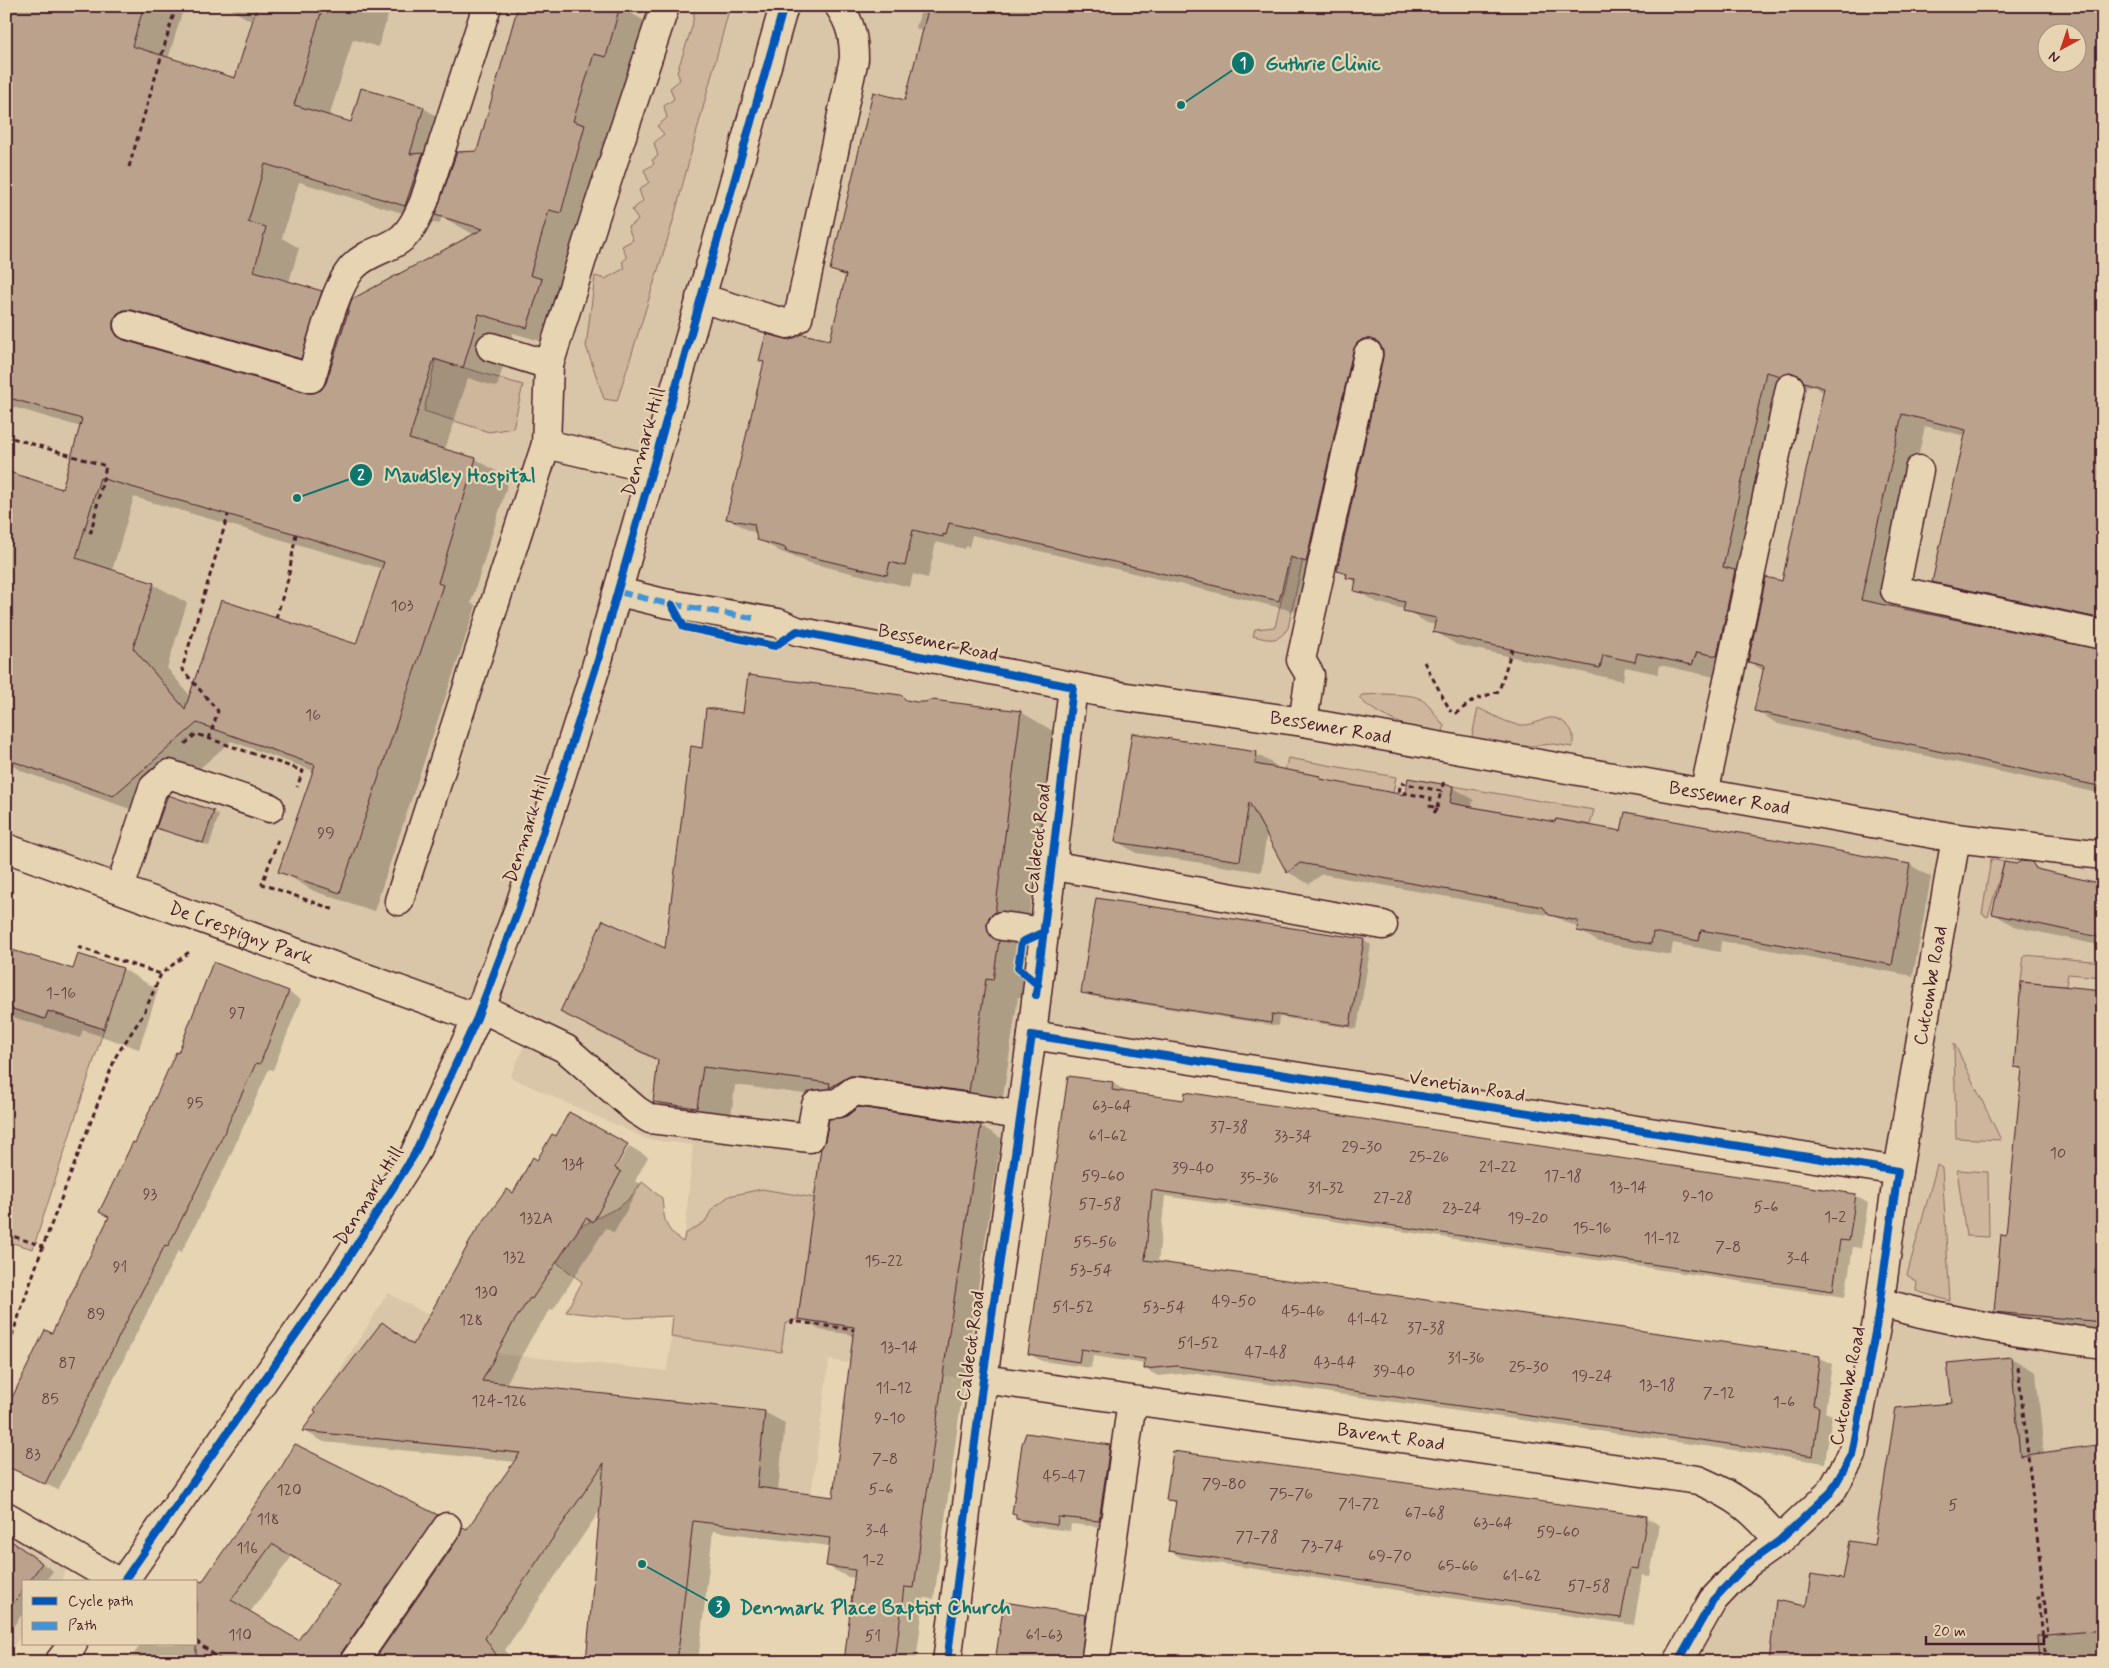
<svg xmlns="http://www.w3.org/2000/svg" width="2109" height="1668" viewBox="0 0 2109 1668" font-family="Mynerve,sans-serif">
	<rect width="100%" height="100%" fill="#e6d4b2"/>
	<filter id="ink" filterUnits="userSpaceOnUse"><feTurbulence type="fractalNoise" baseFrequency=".02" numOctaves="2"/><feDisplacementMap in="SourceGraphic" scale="10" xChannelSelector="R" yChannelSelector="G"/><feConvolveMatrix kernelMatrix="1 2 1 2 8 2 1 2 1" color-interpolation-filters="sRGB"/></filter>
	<g filter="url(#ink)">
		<!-- built -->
		<path fill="#d9c5a7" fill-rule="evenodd" d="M6,6h2097v1656h-425l35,-62 118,-108 66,-321 -856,-135 -58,343 -40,-3 -114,-16 -18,134 -116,-14 -4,-8 -389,-41 86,-138 112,61 167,17 18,-137 8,-89 -46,-6 -137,-62 14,-30 -33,-25 -485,-162zM2046,32h30v30h-30z
			M6,1532l62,36 -9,14h-35v49l-18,25z"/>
		<!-- green -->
		<path fill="#cdb69c" stroke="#8c6a64" d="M695,6h35l-58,219 -55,176 -13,-2 -18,-53 9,-70 10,3 20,-11 -3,-6 5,-4 -5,-12 11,-6 -5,-13 10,-7 -6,-10 11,-9 -4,-11 10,-8 -5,-12 10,-6 -2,-4 6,-4 -4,-13 10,-9 -7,-8 10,-8 -3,-12 10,-7 -4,-11 10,-8 -3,-8 15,-45z
			M434,359l89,26 -10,43 -24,4 -65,-21 11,-49z
			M1318,443l4,29 -34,156c-10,15 -18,12 -35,8l2,-7 20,-2z
			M1384,694c40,2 36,0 60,32l-2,11c-28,-8 -62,-18 -83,-39l3,-3z
			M1478,708c14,6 30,17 45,17 19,0 26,-16 44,0 7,7 7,12 5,22l-18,-3 -50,4 -33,-7z
			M1288,758l108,19 -3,16 -73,-13v-4l-35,-6z
			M1453,786l141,24 -4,15 -34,-6 -3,3 -103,-19z
			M1991,859l13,3 -16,55 -6,-3z
			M2024,955l79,7v15l-35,-3 -2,12 -45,-4z
			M6,1007l39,12 3,-8 56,18 -71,220 -27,-8z
			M1954,1043l47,97 -45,-2z
			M1937,1165l5,3 8,133 -34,-10 1,-9 -10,-7z
			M1957,1170l31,2 1,65 -23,-1z
			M642,1182l20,16c2,22 3,32 21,44l2,-8 20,-12 7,-13 17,-13 33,-7 53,9 -17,121 -13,5 -4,28 -110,-15 2,-21 -45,2 -62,-6 16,-30 -27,-21 24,-34 40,-20 10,-8z"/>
		<!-- shadow -->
		<path fill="#0003" fill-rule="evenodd" d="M8,6h163l11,7 -14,46 68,20 17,-57 -21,-12 1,-4h158l-13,41 -25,-8 -24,78 23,6 71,-15 34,20 -12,39 6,4 27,-19 140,-146 36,20 -15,50 -11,-3 -21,66 -46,208 -48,-14 -16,54 -29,-9 -23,72 31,9 33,20 -38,124 5,3 -102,305 -60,-20 -34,-20 34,-100 -83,-30 -84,74 -123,-43 -18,-10v-289l56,18 19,-64 -75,-22zM299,182l140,42 3,-7 33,18 -124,74 -29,-17 -33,-10 10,-34 -17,-10zM167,329l162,47 -7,15 -8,4 -8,-1 -160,-46v-7zM134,497l249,72 -27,76 -165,52 -24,-29 20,-65 -34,-19 -41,-13z
			M922,6h1181v620l-147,-31 -22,-14 32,-145 -41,-10 -40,180 218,45v143l-325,-70 -22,-13 8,-40 -15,-9 34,-80 42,-189 -12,-7 -9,2 -15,-4 -74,293 -55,-12 -2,9 -33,-7 -2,14 -166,-36 -23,-14 2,-6 -9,-2 -23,-14 -26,-6 -22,-13 1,-7 -19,-13 46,-217 -4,3 -78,257 -330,-78 -3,12 -3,-1 -1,3 -29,-7 -8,36 -15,-4 -3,13 -100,-24 -29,-11 -23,-13 -1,-6 -7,-2 -23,-13 38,-155 -4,-3 29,-19 41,1 16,-64 -16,-9 75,-168 18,-69 -8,-4zM2046,32h30v30h-30z
			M900,697l9,5 112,10 32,19 -26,200 -5,4 -3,9 1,8 11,9 -5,37 -8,-1 -17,113 -149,-10 -117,-15 -5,41 -43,-6 -33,-19 5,-39 -65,-32 -33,-19 105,-61 37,-201 41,-35z
			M1256,754l21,12 -1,3 44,8 8,5 78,14 46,-9 21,12 -1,9 84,15 66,9 4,-19 284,52 21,12 -18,99 -192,-35 -1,11 -47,-9 -2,12 -72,-13 -21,-12 1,-2 -26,-12 -231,-42 -13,10 -21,-12 -21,-40 -6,40 -125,-19 -20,-12z
			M213,812l6,3 -10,31 -45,-16z
			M2031,864l16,9 56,12v61l-87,-19 -22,-13 22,-48z
			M1363,940l8,5 -14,84 -78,-12 -1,9 -188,-30 -7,-4z
			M6,949l67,22 5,-16 45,14 35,21 -19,59 -56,-19 -3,8 -74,-23z
			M2103,991v341l-85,-8 -22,-13 12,-75 15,-165 -8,-5z
			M288,992l13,7 -28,71 -4,-1 -42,94 -46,90 -3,-2 -120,239 -52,-25 46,-130 59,-117 25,-73 43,-90z
			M1113,1083l12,8v3l730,102 13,7 -7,45 -8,-1 -8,50 -680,-101 -7,67 661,94 13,7 -7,48 7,3 -7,48 -635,-90 -32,3 -13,-7 1,-5 -53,-8 -2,12 -49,-7 -13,-7z
			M981,1126l20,12 -33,214 -34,247 -10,-1 -8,64h-110v-5l40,5 9,-84 -7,-1 -21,-11 3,-20 -117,-15 -15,131h-110l13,-153 -96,141 8,12h-138l141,-200 -192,-20 -20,-11 78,-107 33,21 123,-184 75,13 16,-28 19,11 -13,24 6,3 -27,49 -8,-5 -53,82 -2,-1 -18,26 -27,49 258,28 21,11 -7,68 56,7 20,-163 -34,-5 -20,-11z
			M6,1249l6,4 -6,17z
			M2011,1358l25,14 8,82 59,-9v217h-333l37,-55 37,-27 31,-33 78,-143z
			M295,1446l162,81 -94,135h-235l13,-18h55zM293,1555l47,29 -41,58 -49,-30z
			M1110,1446l12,8 -10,74 -41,-4 -1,7 -40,-5 -13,-7v-3z
			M1168,1499l478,18 13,8 -9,51 -8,-1 -8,50 -452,-67 -13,-8 8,-46z
			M6,1537l47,34 -8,11h-21v30l-18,24z
			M1086,1616l16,9 -4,37h-101z"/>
		<!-- building -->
		<path fill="#baa28d" stroke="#4a1f2b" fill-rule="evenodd" d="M6,6h138l-12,40 103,32 22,-72h66l-29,99 57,17 10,-34 63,19 -14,47 13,-1 -18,53 -140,-42 -17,58 18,5 -12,44 68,20 -21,68 -169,-49h-8l-6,3 -5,7v9l4,7 7,4 183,53h7l7,-3 5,-7 26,-84 131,-70 -48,-14 22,-63 20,-1 41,-145h102l-14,51 -12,-3 -21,67 12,4 -24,88 -12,-3 -19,65 12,4 -15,49 -48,-14 -16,54 -29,-9 -25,80 67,19 -38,125 5,2 -103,308 -62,-21 37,-107 -118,-42 -84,73 -107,-37v-288l56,18 20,-70 -76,-22zM100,478l196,56 88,28 -28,82 -135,-44 -36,109 -52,-61 21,-65 -78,-25z
			M929,6h1174v613l-171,-37 34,-152 -64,-16 -41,186 242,50v137l-349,-76 10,-45 -16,-4 18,-85 16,4 42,-193 -20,-6 -4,-6 -7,-3 -12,3 -15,-4 -43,195 12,3 -18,86 -20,-4 -5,13 -55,-12 -2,9 -32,-7 -3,13 -54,-11 -113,-25 3,-14 -33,-7 2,-9 -51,-11 2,-12 -10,-1 1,-4 -10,-3 46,-214v-7l-4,-7 -8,-4h-8l-6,4 -4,8 -47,211 -16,-5 -11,44 -330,-78 -3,12 -3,-1v3l-30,-7 -8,36 -15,-4 -3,13 -102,-24 1,-3 -29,-8 -3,-16 -28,-5 38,-157 -5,-1 7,-27 24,6 12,-6 28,6 16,-65 -16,-5 43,-178 32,8zM2046,32h30v30h-30z
			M748,675l153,20 5,5 10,2h9l7,-2 89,11 -26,202 -6,4 -2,7 1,8 11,9 -6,39 -7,-1 -17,113 -113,-16h-6l-21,12 1,-5 -127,-16 -6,41 -44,-6 5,-42 -98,-48 43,-92 62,28 26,-202 11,2 4,-40 37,5z
			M1132,733l125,19 -2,12 65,12v3l85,16 3,-17 45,8 -3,17 105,19 1,-3 65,12 4,-19 285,52 -18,101 -191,-35 -2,11 -46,-9 -2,12 -74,-13 1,-10 -29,-6 -6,-8 -17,-3 -226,-41 -13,10 -38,-71 -9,59 -125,-19z
			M168,795l46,16 -11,32 -47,-15z
			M2021,861l11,1 4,7 67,15v54l-111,-24 12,-52 12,2z
			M1096,898l268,41 -14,87 -78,-12 -1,9 -190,-30z
			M6,948l67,21 5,-15 45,14 -19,61 -56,-18 -3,8 -39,-12z
			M213,962l76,29 -29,73 -4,-1 -42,92 -46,91 -3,-1 -120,239 -39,-18v-56l39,-80 7,3 57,-116 -10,-5 34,-70 2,1 41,-91 2,1z
			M2021,982l82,8v332l-109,-10 7,-78 5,1 16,-167 -8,-1z
			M1068,1076l45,6 -1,8 72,10 1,-8 671,102 -7,47 -9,-1 -7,51 -681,-101 -7,70 675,96 -7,49 6,2 -6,49 -636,-90 -33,3 1,-10 -64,-10 -2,13 -51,-8z
			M858,1107l123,18 -33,214 -34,249 -10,-1 -9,75h-51l11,-92 -29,-4 4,-28 -137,-17 -16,141h-91l18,-199 -119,175 16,24h-128l87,-126 2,-9 5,2 53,-76 -218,-22 14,-19 -2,-2 68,-88 31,23 61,-111 33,-45 6,4 20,-36 4,3 15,-26 4,2 13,-24 59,32 -13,24 6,4 -28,50 -7,-4 -54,81 -2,-1 -17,25 -31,58 283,30 -8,76 76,10 21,-170 -56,-8 23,-171 4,-7 4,-22 18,-3z
			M2011,1357l9,99 83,-12v186l-66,6 2,26h-270l7,-62 30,6 5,-32 32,5 7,-38 24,4 22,-137 56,-5 -5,-40z
			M1026,1433l84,12 -11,76 -41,-4 -1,8 -41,-6v-4l-4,-1 10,-70z
			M295,1444l143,71 -97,138 -2,9h-143v-83l6,3 80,-116zM272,1544l67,41 -41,55 -67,-40z
			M1173,1451l474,65 -9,53 -8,-1 -9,50 -453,-67 8,-50 -10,-1z
			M6,1537l36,26 -13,19h-5v7l-18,24z
			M1004,1602l82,13 -5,47h-86z"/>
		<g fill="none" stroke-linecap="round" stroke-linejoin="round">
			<!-- minor casing -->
			<g stroke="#4a1f2b" stroke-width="31">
				<g id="minor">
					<path d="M700,298l88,26 10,-6 56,-259c0,-21 -3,-35 -15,-53"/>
					<path d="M128,325l183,53c10,-30 22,-89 42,-111 15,-16 35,-17 49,-29 11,-10 16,-23 22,-36l63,-196"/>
					<path d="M491,347l58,18"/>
					<path d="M546,444l107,25"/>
					<path d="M1919,470l-24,120 208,45"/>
					<path id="s1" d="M619,592l45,11 114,20 19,8 323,65 183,26 653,116 147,17"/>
					<path d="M1303,722l7,-47 -9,-15 67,-306"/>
					<path d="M1704,794l86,-406"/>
					<path id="s2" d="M6,848l471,170"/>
					<path d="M1050,865l333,60"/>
					<path d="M120,888l33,-100 16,-14 101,34"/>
					<path d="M399,901l147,-457 3,-79 46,-148 70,-211"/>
					<path d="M1002,926l42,6"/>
					<path d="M481,1008l85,41 70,61 14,9 160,19 6,-33 22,-2 16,-12 166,24"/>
					<path d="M1032,1035l866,136"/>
					<path d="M1879,1302c73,21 149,32 224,42"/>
					<path id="s3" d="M983,1379l715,101c39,17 54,28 81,61"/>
					<path d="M6,1516l112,66"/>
					<path d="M1096,1657l36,-256"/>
					<path d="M354,1662l93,-135"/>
					<path d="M947,1662l36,-283 49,-344 41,-348"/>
					<path id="s4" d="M1678,1662l35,-62 34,-36 32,-23 52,-49 21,-37 25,-133 21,-151 58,-333"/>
				</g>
			</g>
			<!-- major casing -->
			<g stroke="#4a1f2b" stroke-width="31">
				<path id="major" d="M123,1582l213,-305 78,-122 63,-137 42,-110 77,-241 188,-661
					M59,1662l14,-18"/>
			</g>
			<!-- path -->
			<path stroke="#4a1f2b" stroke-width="3" stroke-dasharray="5 4" stroke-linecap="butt" d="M129,167l47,-161
				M6,433l3,4 97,29 -15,66 -6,-3
				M276,618l12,-39 8,-45
				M1424,662l27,50
				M1455,714l19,-14 25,-9 13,-42
				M209,739l9,-28 -36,-42 46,-154
				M185,744l11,-10 107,37 -6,16
				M1437,808l4,-17
				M1434,813l3,-5 -7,-2 1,-8 -32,-6 2,-9 40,8 3,-10
				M278,840l-16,44 73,26
				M78,947l83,27
				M6,1234l37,12
				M792,1324v-3l62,9
				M6,1353l37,-107 73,-190 27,-41 18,-41 28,-22
				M2018,1367l26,230h-5l6,65
				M2043,1637l5,-1 -4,-39
				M196,1641l27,21"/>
			<!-- minor -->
			<use href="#minor" stroke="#e6d4b2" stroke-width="28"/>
			<!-- major -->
			<use href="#major" stroke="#e6d4b2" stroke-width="28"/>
			<!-- quiet -->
			<path stroke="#4194d7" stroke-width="6" stroke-dasharray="12 6" stroke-linecap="butt" d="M619,592l45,11 89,15"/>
			<!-- cycleway casing -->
			<g stroke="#e6d4b2" stroke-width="11">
				<path id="cycleway" d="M672,605l12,22 91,19 22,-15 276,56 -37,308
					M1038,985l-20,-17 4,-26 22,-10
					M123,1582l213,-305 78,-122 63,-137 42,-110 77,-241 188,-661
					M947,1662l36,-283 49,-344 866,136 -21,151 -25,133 -21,37 -52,49 -32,23 -34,36 -35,62"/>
			</g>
			<!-- cycleway -->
			<use href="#cycleway" stroke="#0057b8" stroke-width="8"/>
		</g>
	</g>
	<g text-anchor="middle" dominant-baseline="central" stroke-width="4.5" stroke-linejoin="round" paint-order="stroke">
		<!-- number labels -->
		<g font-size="16" fill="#664044">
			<text x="402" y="606">103</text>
			<text x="313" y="715">16</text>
			<text x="326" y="833">99</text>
			<text x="61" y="993">1-16</text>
			<text x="237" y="1013">97</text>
			<text x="195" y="1103">95</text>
			<text x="1112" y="1106">63-64</text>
			<text x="1229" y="1127">37-38</text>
			<text x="1108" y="1136">61-62</text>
			<text x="1293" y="1136">33-34</text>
			<text x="1362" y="1147">29-30</text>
			<text x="2058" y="1153">10</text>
			<text x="1429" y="1157">25-26</text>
			<text x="573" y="1164">134</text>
			<text x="1498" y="1167">21-22</text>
			<text x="1193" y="1168">39-40</text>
			<text x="1103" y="1176">59-60</text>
			<text x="1563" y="1176">17-18</text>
			<text x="1259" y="1178">35-36</text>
			<text x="1628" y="1187">13-14</text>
			<text x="1326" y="1188">31-32</text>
			<text x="150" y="1194">93</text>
			<text x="1698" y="1196">9-10</text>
			<text x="1393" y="1198">27-28</text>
			<text x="1100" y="1204">57-58</text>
			<text x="1766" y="1207">5-6</text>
			<text x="1462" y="1208">23-24</text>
			<text x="1835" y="1217">1-2</text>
			<text x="536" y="1218">132A</text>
			<text x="1528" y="1218">19-20</text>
			<text x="1592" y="1228">15-16</text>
			<text x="1662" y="1238">11-12</text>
			<text x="1095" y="1242">55-56</text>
			<text x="1728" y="1247">7-8</text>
			<text x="514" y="1257">132</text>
			<text x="1798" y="1258">3-4</text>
			<text x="884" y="1261">15-22</text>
			<text x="120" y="1267">91</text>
			<text x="1091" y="1270">53-54</text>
			<text x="486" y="1292">130</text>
			<text x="1234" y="1301">49-50</text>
			<text x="1073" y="1307">51-52</text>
			<text x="1164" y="1307">53-54</text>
			<text x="1303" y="1311">45-46</text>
			<text x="96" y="1314">89</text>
			<text x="1368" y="1319">41-42</text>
			<text x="471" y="1320">128</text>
			<text x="1426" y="1328">37-38</text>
			<text x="1198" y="1343">51-52</text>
			<text x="899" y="1347">13-14</text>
			<text x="1266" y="1352">47-48</text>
			<text x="1466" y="1358">31-36</text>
			<text x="1335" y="1362">43-44</text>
			<text x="67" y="1363">87</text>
			<text x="1529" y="1367">25-30</text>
			<text x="1394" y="1371">39-40</text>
			<text x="1592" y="1376">19-24</text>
			<text x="1657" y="1385">13-18</text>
			<text x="894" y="1388">11-12</text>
			<text x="1719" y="1393">7-12</text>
			<text x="50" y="1399">85</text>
			<text x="499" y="1401">124-126</text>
			<text x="1784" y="1402">1-6</text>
			<text x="890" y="1418">9-10</text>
			<text x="33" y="1454">83</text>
			<text x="885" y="1459">7-8</text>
			<text x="1064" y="1476">45-47</text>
			<text x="1224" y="1484">79-80</text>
			<text x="881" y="1489">5-6</text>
			<text x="289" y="1490">120</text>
			<text x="1291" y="1494">75-76</text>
			<text x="1359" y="1504">71-72</text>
			<text x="1953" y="1505">5</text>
			<text x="1425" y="1513">67-68</text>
			<text x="268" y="1519">118</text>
			<text x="1493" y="1523">63-64</text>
			<text x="877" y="1530">3-4</text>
			<text x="1558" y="1532">59-60</text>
			<text x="1257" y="1537">77-78</text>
			<text x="1322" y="1546">73-74</text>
			<text x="247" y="1548">116</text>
			<text x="1390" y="1556">69-70</text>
			<text x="873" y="1560">1-2</text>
			<text x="1458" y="1566">65-66</text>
			<text x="1522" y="1576">61-62</text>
			<text x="1589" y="1586">57-58</text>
			<text x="240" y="1635">110</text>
			<text x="1044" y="1635">61-63</text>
			<text x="873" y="1636">51</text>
		</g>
		<!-- street labels -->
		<g font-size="19" fill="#4a1f2b" stroke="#e6d4b2">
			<text transform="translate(644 442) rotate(-74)">Denmark Hill</text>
			<text transform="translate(938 643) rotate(12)">Bessemer Road</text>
			<text stroke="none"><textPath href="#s1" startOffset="725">Bessemer Road</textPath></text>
			<text stroke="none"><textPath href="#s1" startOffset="1130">Bessemer Road</textPath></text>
			<text transform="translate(527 829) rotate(-72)">Denmark Hill</text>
			<text transform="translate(1038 839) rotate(-83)">Caldecot Road</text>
			<text stroke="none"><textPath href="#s2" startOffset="250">De Crespigny Park</textPath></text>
			<text stroke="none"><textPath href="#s4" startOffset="750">Cutcombe Road</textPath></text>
			<text transform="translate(1467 1087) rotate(9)">Venetian Road</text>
			<text transform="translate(369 1196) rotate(-58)">Denmark Hill</text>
			<text transform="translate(971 1346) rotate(-82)">Caldecot Road</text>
			<text transform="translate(1848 1386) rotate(-79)">Cutcombe Road</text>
			<text stroke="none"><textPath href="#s3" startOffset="412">Bavent Road</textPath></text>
		</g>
	</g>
	<!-- callouts -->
	<path fill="none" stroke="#0f766e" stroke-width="2" d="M1181 105L1243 63M297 498L361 475M642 1564L719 1607"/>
	<g fill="#0f766e" stroke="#e6d4b2" stroke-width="2">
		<circle cx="1181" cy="105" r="5"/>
		<circle cx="297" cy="498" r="5"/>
		<circle cx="642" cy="1564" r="5"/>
		<circle cx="1243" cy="63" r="12"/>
		<circle cx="361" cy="475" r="12"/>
		<circle cx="719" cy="1607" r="12"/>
	</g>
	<g font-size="15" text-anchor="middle" font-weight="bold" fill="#fff">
		<text x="1243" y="68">1</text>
		<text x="361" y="480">2</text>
		<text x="719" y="1612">3</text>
	</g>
	<g font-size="20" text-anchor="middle" font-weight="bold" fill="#0f766e" stroke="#e6d4b2" stroke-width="4.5" stroke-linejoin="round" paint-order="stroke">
		<text x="1323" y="70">Guthrie Clinic</text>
		<text x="460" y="482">Maudsley Hospital</text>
		<text x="875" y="1614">Denmark Place Baptist Church</text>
	</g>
	<!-- margin -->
	<rect width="2109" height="1668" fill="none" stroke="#e6d4b2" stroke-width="25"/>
	<rect x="12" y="12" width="2084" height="1643" fill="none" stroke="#4a1f2b" stroke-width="2" filter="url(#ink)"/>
	<!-- legend -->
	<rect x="22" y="1580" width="175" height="65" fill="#e6d4b2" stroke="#a88c7c"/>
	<rect x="32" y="1597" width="25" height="8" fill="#0057b8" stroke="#a88c7c"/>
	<text x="68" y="1606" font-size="15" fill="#4a1f2b">Cycle path</text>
	<rect x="32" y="1622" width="25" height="8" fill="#4194d7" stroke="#a88c7c"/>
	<text x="68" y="1630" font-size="15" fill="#4a1f2b">Path</text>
	<!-- north arrow -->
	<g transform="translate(2062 48) rotate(220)"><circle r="24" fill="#e6d4b2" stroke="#a88c7c"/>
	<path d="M0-4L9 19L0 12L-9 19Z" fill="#c8321e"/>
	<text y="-8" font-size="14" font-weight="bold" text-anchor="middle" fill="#4a1f2b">N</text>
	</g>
	<!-- scale -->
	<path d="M1926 1636v8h118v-8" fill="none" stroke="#4a1f2b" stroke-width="2.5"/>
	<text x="1934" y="1636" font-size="15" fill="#4a1f2b" stroke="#e6d4b2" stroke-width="4" paint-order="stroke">20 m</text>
</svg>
